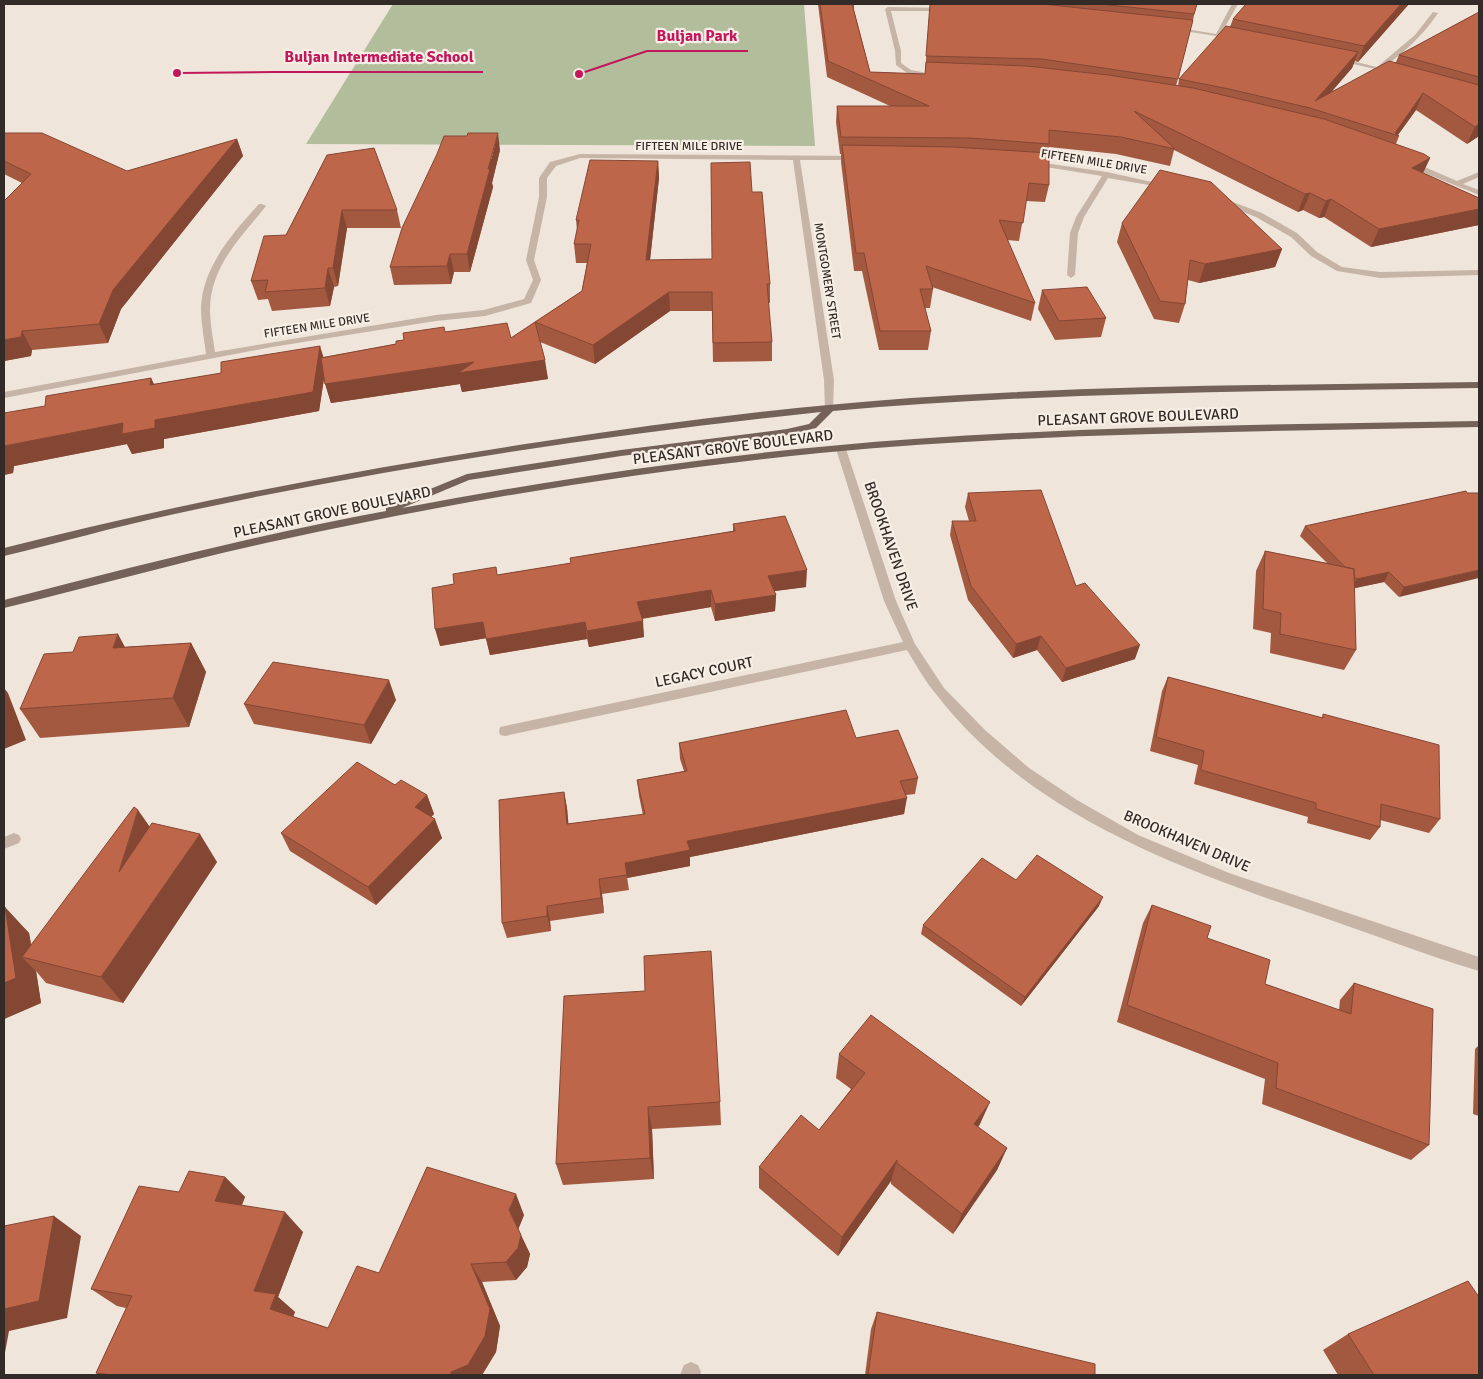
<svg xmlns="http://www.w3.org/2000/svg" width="1483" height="1379" viewBox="0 0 1483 1379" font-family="Signika,sans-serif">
	<rect width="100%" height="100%" fill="#efe5da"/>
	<!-- green -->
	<path fill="#b1bd9b" d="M393,4h411l11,142 -509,-2z"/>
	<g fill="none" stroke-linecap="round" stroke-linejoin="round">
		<!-- minor -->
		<path fill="#c6b5a7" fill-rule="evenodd" d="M1232,4h6l-17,30 14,3v2l-64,-10 3,-2 42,7z
			M888,7l59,1 -2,3h-54l10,40v12l10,7 27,5v2l-31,-4 -11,-8 -1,-14 -10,-42z
			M1433,12l5,1c-15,23 -34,39 -55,55l9,3v2l-56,-13 3,-2 38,9 38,-32z
			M580,154l281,2v4h-61l34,220 -1,30h-6l-2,-2 -1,-28 -31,-220 -213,-2 -24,8 -9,12v19l-13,63 7,20 -10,23 -46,13 -49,5 -164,26 -268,51v-6l202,-38c-2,-16 -5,-31 -5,-47 2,-41 32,-74 58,-103h3l4,2c-25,32 -56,60 -56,104 0,14 3,28 5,42l221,-37 48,-5 40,-11 9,-19 -7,-20 13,-63v-19l11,-16z
			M1030,161l77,11 63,14 -4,2 -58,-10 -24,39 -6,16 -3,42 -4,3 -4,-3 3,-42 6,-16 26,-41 -69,-11 -4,-2z
			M1407,162h6l44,19 22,-9v5l-16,7 16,6v5l-72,-29z
			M1219,199h6l37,14 35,20 20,19 25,15 38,5 99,-2v5l-99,3 -43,-7 -26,-15 -20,-19 -35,-20 -37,-14z
			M841,446l5,3 50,152 19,43 29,44 41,42 44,38 48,32 61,35 91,38 250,84v14c-54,-16 -107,-37 -160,-55 -139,-47 -290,-101 -383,-222 -11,-13 -20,-29 -29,-44l-402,86 -5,-1 -1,-4 1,-4 5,-1 398,-84 -19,-41 -48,-152z
			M14,833l5,2 2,4 -2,4 -15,6v-12z
			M691,1362l7,3 3,7 -1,3h-20l4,-10z"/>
		<!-- primary -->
		<path fill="#746259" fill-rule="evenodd" d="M1479,382v6c-216,3 -431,4 -646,23l-17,17 -29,7 -166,21 -152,24 -67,28c169,-32 340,-57 512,-69 188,-13 376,-15 565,-18v6c-220,5 -439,5 -659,26 -181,18 -362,48 -540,87 -93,20 -184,46 -276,68v-8c127,-33 253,-65 382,-89v-4l81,-33 154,-24 166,-21 22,-5 12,-12c-219,23 -436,56 -651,103 -56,12 -111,28 -166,41v-8c176,-45 355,-79 535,-106 123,-19 247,-35 372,-44 189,-13 379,-13 568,-16z"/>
	</g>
	<!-- wall -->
	<path fill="#a35840" d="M818,4h36v6l16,62 55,2 5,-70h267l-21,82h2l1,-7 51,-52 3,-8 13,-15h163l-51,58 -3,-1 -3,7 -21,24 65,-30 3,-7 80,-43v124l-12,8 -51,-34 -18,25 1,1 -3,8 34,14 -7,15 56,25v27l-108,22 -47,-30 -5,1 -16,-8 -5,2 -124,-62 -4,16 -54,-12 -67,-7 -2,6 2,32 -4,17 -19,-1 -7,40 -12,-1 28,63 -4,18 -99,-34 1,2 -3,19h-5l6,23 -3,19h-49l-17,-79h-8l-13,-109v-8h-1l-4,-32 1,-16h53l-63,-29z
		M4,133l123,38 110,-32 6,17 -122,153 -13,34 -76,7 -1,6 -27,5v-160l18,-18 -18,-9z
		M500,150l-8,33 1,4 -23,85h-16l-3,12 -57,1 -4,-18z
		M327,155l70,55 4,18h-54l-9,58 -4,1 -4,19 -58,5 -4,-12 -10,1 -7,-19 35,-46z
		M658,161l1,17 -9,82 62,-1 40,-67 18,92v19h-2l4,39v19l-59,1 -1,-51h-42l-75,53 -55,-22 8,37 -86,13 -2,-8 -129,19 -7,-24 -5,32 -155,28v9l-32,6 -5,-10 -113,22 -1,7 -9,2 41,-69 106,-28 3,6 170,-27 72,-13 8,-4 41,-8 66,6 71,-47 5,-28h-11l-2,-19 3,-14 -1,-10z
		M1122,223l160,26 -7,18 -76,16 -11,-3 -3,24 -6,19 -25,-4 -37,-77z
		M1042,290l64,28 -5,19 -46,3 -17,-31z
		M1466,491l-67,106 -15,-15 -30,6 2,62 -12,20 -74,-17 1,-20 -18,-4 3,-58 9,-20 62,12 -27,-27 5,-10z
		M968,493l108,93 59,73 -73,23 -25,-32 -24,8 -45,-58 -18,-65 2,-14h17l-4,-14z
		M733,524l73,63 -32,4 2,4 -1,16 -60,10 -4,-14 -69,12 2,18 -55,10 -2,-8 -97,16 -4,-17 -46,8 14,-62 43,-9 74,-12 -1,-5 163,-27z
		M191,643l15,29 -17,55 -149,11 -20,-29 53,-57 52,-5z
		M1168,677l154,41 1,-4 117,105 -11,14 -49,-13v7l-10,13 -63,-17 1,-6 -114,-33 4,-19 -48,-14 12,-60z
		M396,700l-25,44 -117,-20 -10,-20z
		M856,738l62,40 -3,16 -9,1 -2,19 -214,43v9l-63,12 2,12 -27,4 2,19 -54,8 1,10 -44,7 -5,-15 62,-131 3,16 1,16 75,-9 -4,-19 -2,-16 47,-9 -4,-12 -1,-16z
		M395,785l32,10 7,19 -3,3 11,21 -66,67 -86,-54 -9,-18z
		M150,827l67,35 -94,141 -77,-20 -10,-12 5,32 -37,16v-111l25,25 2,12z
		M1016,880l83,26 -78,100 -100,-72 2,-9z
		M1152,905l55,33 58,46 74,26 1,-10 14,-17 75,162 -18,15 -149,-56 3,-25 -148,-57 26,-99z
		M645,991l75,111 1,23 -69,4 2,50 -91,6 -7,-21z
		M1479,1045v71l-6,-2 2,-65z
		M839,1054l141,70 -2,3 29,21 -10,22 -44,64 -62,-50v-3l-53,75 -79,-68v-21l60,-37 32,-41 -15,-11z
		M225,1177l20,20 -3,8 61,27 -25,65 17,15 -2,5 35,11 51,-55 145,-58 -6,14 12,25 -3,13 -11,13 -34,2 18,44 -4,26 -14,23h-381l-5,-2 30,-65 -9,-2 -26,-17 88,-97z
		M877,1312l218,63h-230l6,-46z
		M1348,1334l131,41h-141l-15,-25z"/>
	<!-- shaded-wall -->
	<path fill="#844734" d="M1401,4h8l-51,58 6,-16z
		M1358,52l-6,16 -36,42 -1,-9z
		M1423,93l-7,17 -19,26 -2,-3z
		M1479,124v12l-12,8 8,-17z
		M498,133l2,17 -8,33 1,4 -23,85 -3,-18z
		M237,139l6,17 -122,153 -13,34 -9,-19 14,-34z
		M1430,158l-8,17 -10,-7z
		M658,161l1,17 -11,100 -2,-18z
		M1310,193l-7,17 -5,2 7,-18z
		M1331,199l-7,18 -5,1 7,-17z
		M1479,209v16l-108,22 8,-18z
		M342,210l5,18 -9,58 -5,-18z
		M1282,249l-7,18 -76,16 6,-19z
		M450,254l4,18 -3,12 -4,-18z
		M328,268l6,19 -4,19 -5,-18z
		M669,292l1,19 -75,53 -2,-19z
		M22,331l10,19 -1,6 -27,5v-21z
		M320,346l6,19 -7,46 -155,28v9l-32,6 -5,-10 -113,22 -1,7 -9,2v-29l119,-23 32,-3z
		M545,360l3,19 -86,13 -2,-8 -129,19 -6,-19 149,-22z
		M151,378l8,19 -9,-12z
		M807,570l-1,17 -38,5v-16z
		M1479,570v8l-80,19 5,-10z
		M1389,572l-5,10 -33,7 6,-10z
		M711,590v17l-72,12 -2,-17z
		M776,595l-1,16 -60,10v-17z
		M643,621l1,16 -55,10 -2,-16z
		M483,622l4,16 -47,8 -5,-17z
		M585,622l2,17 -97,16 -4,-16z
		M118,634l16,30 -21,-16z
		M1041,636l-4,14 -24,8 3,-14z
		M191,643l15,29 -17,55 -16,-29z
		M1140,645l-5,14 -73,23 4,-14z
		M389,680l7,20 -25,44 -7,-19z
		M4,688l4,5 18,47 -22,9z
		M564,792l3,16 3,32 -3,-16z
		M427,795l7,19 -12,12 -7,-19z
		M907,798l-3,16 -214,43v9l-63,12 2,12 -4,-27 62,-22z
		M138,810l19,27 -38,35z
		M435,819l7,19 -66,67 -8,-18z
		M200,834l17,28 -94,141 -22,-26z
		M599,879l3,15 2,19 -3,-15z
		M1103,897l-4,9 -78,100 4,-9z
		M547,906l3,15 1,10 -4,-15z
		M5,907l24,26 5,27 -12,-3 14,14 5,32 -37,16z
		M990,1102l-10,22 -15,22 9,-22z
		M648,1107l4,22 2,50 -4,-21z
		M1007,1148l-10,22 -44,64 9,-20z
		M897,1160l-6,21 -53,75 4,-19z
		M225,1177l20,20 -10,24 -20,-20z
		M516,1194l8,21 -6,15 -9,-20z
		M285,1212l18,20 -25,65 17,15 -6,14 -19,-17 -16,-18z
		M54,1216l27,20 -14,82 -58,13 -5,27v-49z
		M521,1235l9,19 -3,13 -11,13 -10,-18z
		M471,1264l11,18 18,44 -4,26 -14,23h-31z"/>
	<!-- building -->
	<path fill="#bd664a" stroke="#844734" d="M820,4h32l18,68 55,2 1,-12 101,4 81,9 85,13 131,31 100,35 6,4 -18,10 67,30v11l-100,20 -48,-30 -5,2 -16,-8 -5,1 -171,-83 41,38 -54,-12 -72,-7v14l-79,-6 -129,-1 -4,-31h92l-101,-45z
		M930,4h112l151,16 -15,59 -136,-20 -116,-3z
		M1100,4h97l-3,10z
		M1246,4h155l-37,42 -131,-27z
		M1479,12v65l-80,-22z
		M1226,26l132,26 -43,49 74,-40 90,24v39l-4,3 -52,-34 -28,40 4,3 -89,-28 -81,-19 -50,-10z
		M4,133h38l85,38 110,-32 -124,151 -14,34 -77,7 -1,6 -17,3v-139l27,-27 -27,-13z
		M468,133h30l-10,36h2l-23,85h-17l-3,12 -57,1 12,-39 35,-74 7,-18h23z
		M842,145l112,2 95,6v32l-20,-2 -6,40 -24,-3 36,83 -109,-37 7,23h-13l11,42h-51l-16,-78h-8z
		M374,148l23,62h-55l-9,58h-5l-3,20 -60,4 3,-12 -17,1 13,-45 22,-1 41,-80z
		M590,160l68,1 -12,99 66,-1 -1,-96 39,-1 2,30h10l8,92h-3l5,58 -59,1 -1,-51h-43l-76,53 -58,-23 47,-31 9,-47h-17l5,-24h-3z
		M1160,170l51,12 71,67 -77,15 -15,-4 -5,44 -25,-3 -38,-78z
		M1087,287l19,31 -47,3 -17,-31z
		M535,322l10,38 -87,13 16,-11 -149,22 -4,-26 75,-14v-3l8,-1 -1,-7 41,-6 1,5 62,-9 4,15z
		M320,346l-7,46 -158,28v8l-33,6 1,-11 -119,23v-33l41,-7 1,-10 105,-18 -1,7 71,-12v-11z
		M1041,490l35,96 9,-3 55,62 -74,23 -25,-32 -25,8 -45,-58 -19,-65h24l-8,-28z
		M1466,491l1,2h12v77l-75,17 -15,-15 -32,7 -3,-3v-7l-9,-2 -40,-41z
		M785,516l22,54 -39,6 8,19 -61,9 -4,-14 -74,12 6,19 -56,10 -2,-9 -99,17 -3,-17 -48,7 -3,-41 22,-4 -1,-10 43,-7 1,8 74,-12 -1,-5 165,-27 -2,-7z
		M1265,551l89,18 2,81 -76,-16 1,-21 -18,-4z
		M118,634l-5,14 78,-5 -18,55 -153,11 24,-55 29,-2 6,-15z
		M273,662l116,18 -25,45 -120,-21z
		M1168,677l155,41v-4l116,31 1,74 -59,-15 -1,23 -64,-18v-6l-115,-33 3,-19 -48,-14z
		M846,710l10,28 42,-8 20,48 -18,3 7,17 -220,43 3,9 -65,13 2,12 -28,4 2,19 -54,8v10l-45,7 -3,-123 65,-8 3,32 78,-10 -8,-34 50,-9 -8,-28z
		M357,762l38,23 6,-5 26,15 -12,12 20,12 -67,68 -87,-54z
		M134,807l4,3 -19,62 33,-49 48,11 -99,143 -79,-20z
		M1037,855l66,42 -78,100 -102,-72 59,-67 34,22z
		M1152,905l59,21 -4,12 63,22 -5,24 86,30 3,-31 79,26 -4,136 -153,-57 2,-25 -151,-58z
		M5,907l11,71 -12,5v-75z
		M711,951l9,151 -72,5 2,51 -94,6 8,-168 81,-5 -1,-35z
		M871,1015l119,87 -16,22 33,24 -45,66 -65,-51v-3l-55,77 -83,-70 42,-52 18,15 46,-57 -26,-19z
		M427,1167l89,27 -7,16 12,25 -3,13 -12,14 -35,2 19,45 -5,27 -17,29 -17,7v3h-339l-16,-2 36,-77 -41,-7 48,-103 40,6 10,-21 36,6 -10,24 70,11 -31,79 22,3 -6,15 58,19 29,-62 22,7z
		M54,1216l-15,85 -35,8v-83z
		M1468,1281l11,16v78h-105l-26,-41z
		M877,1312l218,52v11h-227z"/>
	<g text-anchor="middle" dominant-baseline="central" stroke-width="4.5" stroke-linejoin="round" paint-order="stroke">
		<!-- far-street labels -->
		<g font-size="12" fill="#332b27" stroke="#f7efe5">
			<text x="689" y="146">FIFTEEN MILE DRIVE</text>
			<text transform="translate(1094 162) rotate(9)">FIFTEEN MILE DRIVE</text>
			<text transform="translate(827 281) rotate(81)">MONTGOMERY STREET</text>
			<text transform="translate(317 326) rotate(-9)">FIFTEEN MILE DRIVE</text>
		</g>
		<!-- street labels -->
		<g font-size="15" fill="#332b27" stroke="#f7efe5">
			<text transform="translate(1138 417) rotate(-2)">PLEASANT GROVE BOULEVARD</text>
			<text transform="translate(733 447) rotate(-7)">PLEASANT GROVE BOULEVARD</text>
			<text transform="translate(332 512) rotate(-12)">PLEASANT GROVE BOULEVARD</text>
			<text transform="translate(891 546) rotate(71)">BROOKHAVEN DRIVE</text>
			<text transform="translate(704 672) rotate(-12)">LEGACY COURT</text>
			<text transform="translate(1187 841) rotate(23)">BROOKHAVEN DRIVE</text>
		</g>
	</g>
	<!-- callouts -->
	<path fill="none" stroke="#c2185b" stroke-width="2" d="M579 74L647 51H748M177 73L274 72H483"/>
	<g fill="#c2185b" stroke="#f7efe5" stroke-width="2">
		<circle cx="579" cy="74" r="5"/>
		<circle cx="177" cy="73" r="5"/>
	</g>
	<g font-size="16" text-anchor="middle" font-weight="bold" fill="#c2185b" stroke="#f7efe5" stroke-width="4.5" stroke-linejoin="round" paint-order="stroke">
		<text x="697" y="41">Buljan Park</text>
		<text x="379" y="62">Buljan Intermediate School</text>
	</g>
	<!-- border -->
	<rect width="1483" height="1379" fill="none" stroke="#332b27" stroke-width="10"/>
</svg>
